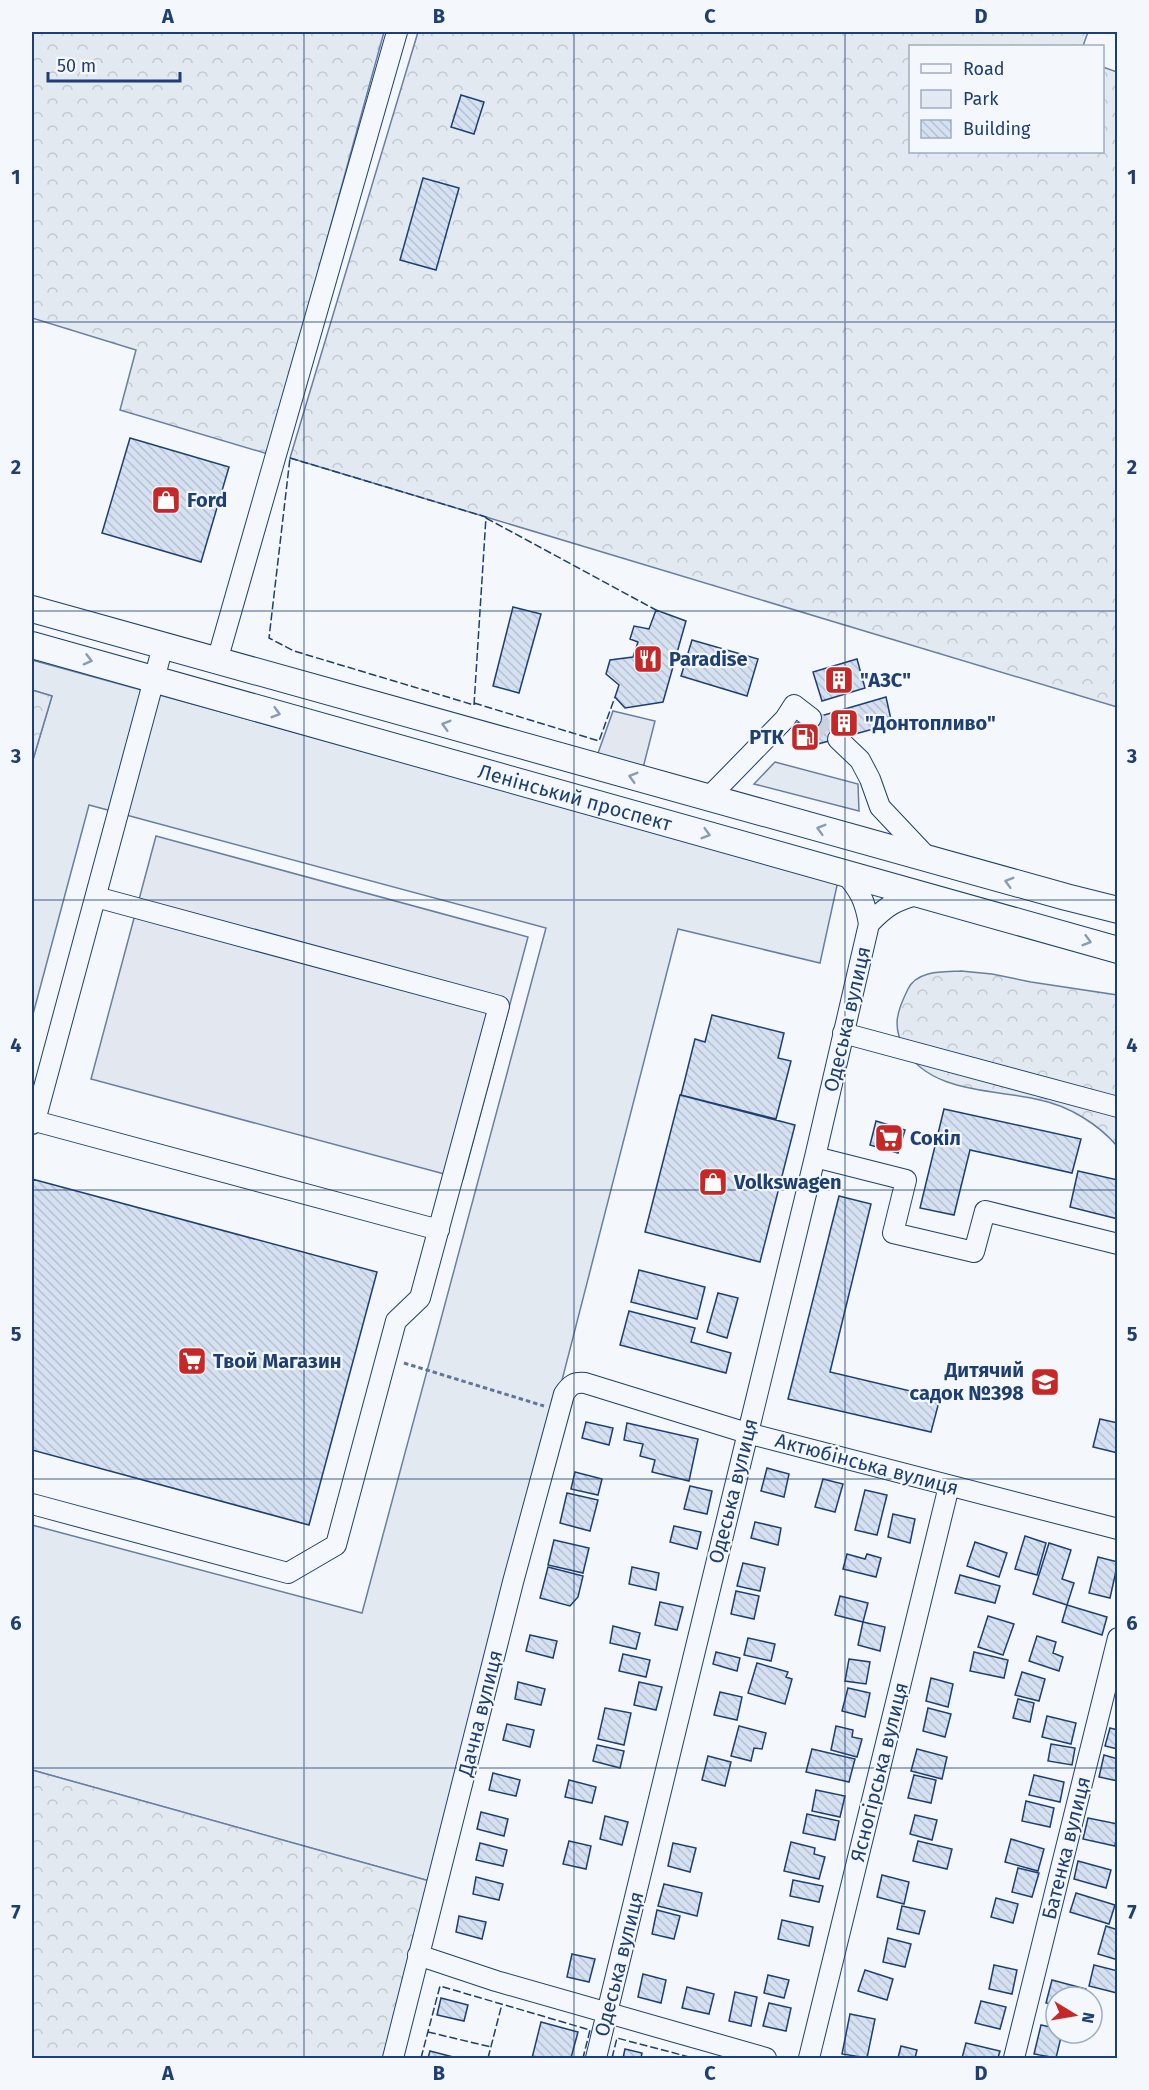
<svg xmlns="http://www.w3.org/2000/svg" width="1149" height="2090" viewBox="0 0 1149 2090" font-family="'Fira Sans',sans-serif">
	<defs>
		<pattern id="forest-crowns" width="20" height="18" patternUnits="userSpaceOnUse" patternTransform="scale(1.5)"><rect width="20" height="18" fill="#e3e9f0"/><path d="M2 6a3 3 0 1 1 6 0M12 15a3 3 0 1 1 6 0" fill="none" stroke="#c2c9d1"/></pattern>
		<pattern id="building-back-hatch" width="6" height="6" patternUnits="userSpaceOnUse" patternTransform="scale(1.5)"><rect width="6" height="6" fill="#d5e0f0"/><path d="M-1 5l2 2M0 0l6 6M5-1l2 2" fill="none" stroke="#b6c1d1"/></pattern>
	</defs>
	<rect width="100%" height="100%" fill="#f4f7fb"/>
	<!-- green -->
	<path fill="#e3e9f0" stroke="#687fa3" stroke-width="1.5" d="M32,660l806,221 -18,82 -142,-34 -245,953 -401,-112v-245l330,88 184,-685 -457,-123 -57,213v-255l20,-67 -20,-6z
		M775,762l83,22 1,27 -105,-27z"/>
	<!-- forest -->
	<path fill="url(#forest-crowns)" stroke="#687fa3" stroke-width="1.5" d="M32,32h352l-116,422 -148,-44 16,-60 -104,-32z
		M418,32h670l-5,14h-173v106h192l1,-85 14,5v635l-827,-249z
		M32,690l20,6 -20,67z
		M961,971l31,3 39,8 86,13v151c-19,-22 -48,-40 -77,-46 -45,-11 -110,-6 -136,-52 -12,-22 -7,-37 4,-59 9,-19 35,-17 53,-18z
		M32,1770l401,112 -47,176h-354z"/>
	<!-- parking -->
	<path fill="#e3e8f0" stroke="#687fa3" stroke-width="1.5" d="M613,711l42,10 -12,47 -46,-12z
		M156,836l372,101 -65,242 -372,-100z"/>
	<!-- building -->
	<path fill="url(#building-back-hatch)" stroke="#1d3f73" stroke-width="1.5" d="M461,95l23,7 -10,32 -23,-7z
		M423,178l36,10 -23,82 -36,-10z
		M130,438l99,29 -28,95 -99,-29z
		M513,607l28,7 -22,79 -26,-7z
		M656,610l30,11 -23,81 -38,6 -10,-11 4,-12 -13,-11 4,-14 23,-3 5,-15 -8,-3 4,-13 15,3z
		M692,640l66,19 -11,37 -66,-20z
		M857,659l8,29 -43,13 -9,-29z
		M886,697l6,27 -89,24 -6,-25z
		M712,1015l72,18 -6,25 13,3 -15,58 -95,-24 14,-56 10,3z
		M680,1095l115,30 -35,137 -115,-30z
		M944,1109l137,30 -9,34 -102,-23 -16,65 -34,-7z
		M876,1121l29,9 -7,23 -28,-8z
		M1078,1171l40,9v39l-48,-12z
		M32,1179l345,93 -68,253 -277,-75z
		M839,1196l32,8 -41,168 110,26 -9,34 -143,-33z
		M639,1270l66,17 -8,32 -66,-17z
		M718,1293l20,5 -11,40 -20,-6z
		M629,1311l66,17 -4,14 40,11 -5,20 -106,-28z
		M1100,1419l18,4v30l-25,-6z
		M586,1422l27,6 -4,17 -27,-7z
		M627,1423l71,16 -9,42 -37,-9 3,-12 -15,-4 3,-12 -19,-4z
		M767,1468l22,6 -5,23 -23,-6z
		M575,1472l27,7 -4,16 -27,-6z
		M823,1479l20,5 -8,28 -20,-5z
		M690,1486l22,5 -5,23 -23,-5z
		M865,1490l22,5 -10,40 -22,-5z
		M567,1493l31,7 -8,31 -30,-8z
		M893,1514l22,5 -5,24 -22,-6z
		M755,1522l26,6 -3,17 -27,-7z
		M674,1526l27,6 -4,17 -27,-7z
		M1025,1536l21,7 -9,32 -22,-6z
		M554,1540l35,8 -6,25 -35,-8z
		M975,1542l32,11 -8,24 -32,-11z
		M1049,1543l22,7 -9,29 12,4 -7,22 -34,-11z
		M847,1554l18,5 2,-5 14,4 -5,19 -33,-8z
		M1098,1557l20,5 -8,36 -21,-5z
		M743,1563l22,5 -5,23 -23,-5z
		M548,1567l35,9 -5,21 -8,9 -30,-8z
		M632,1567l27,6 -3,17 -27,-6z
		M960,1575l40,11 -5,17 -40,-10z
		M736,1591l23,5 -5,23 -23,-5z
		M840,1596l28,7 -5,19 -28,-7z
		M660,1602l23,5 -6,23 -22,-5z
		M1067,1605l40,12 -5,18 -40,-13z
		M988,1616l26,8 -11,31 -25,-8z
		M863,1622l22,5 -5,24 -22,-6z
		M613,1626l27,7 -4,16 -26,-6z
		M530,1635l27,6 -4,17 -27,-7z
		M1037,1636l19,6 -3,11 10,4 -4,14 -30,-10z
		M748,1638l27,6 -4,17 -27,-6z
		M716,1652l24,6 -3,13 -24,-7z
		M974,1652l34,8 -4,18 -34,-7z
		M623,1654l27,6 -4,17 -27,-6z
		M849,1659l21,3 -4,22 -21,-3z
		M757,1663l31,9 -2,5 6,2 -7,25 -37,-11z
		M1022,1672l23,7 -6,22 -24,-6z
		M931,1678l22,6 -5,23 -22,-6z
		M518,1682l27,7 -4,16 -26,-6z
		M639,1682l23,5 -6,23 -22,-5z
		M848,1688l22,5 -5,24 -23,-6z
		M720,1692l22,5 -5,23 -23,-5z
		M1018,1699l16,4 -4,19 -17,-4z
		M605,1708l26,5 -7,32 -26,-6z
		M928,1708l23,6 -6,23 -22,-6z
		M1047,1716l29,7 -5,21 -29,-7z
		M507,1724l27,6 -4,17 -27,-7z
		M739,1726l27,7 -4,16 -8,-1 -3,13 -20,-5z
		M836,1726l17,4 -1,7 10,2 -5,18 -26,-7z
		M1110,1728l8,2v19l-13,-3z
		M1051,1744l24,4 -3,17 -24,-4z
		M597,1745l27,6 -4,17 -27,-7z
		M812,1749l43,10 -6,23 -43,-10z
		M917,1749l30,8 -5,22 -31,-8z
		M1104,1755l14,4v22l-19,-4z
		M708,1756l23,6 -6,24 -23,-6z
		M493,1773l27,7 -4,16 -27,-6z
		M914,1775l22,5 -5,23 -23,-5z
		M1034,1775l30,7 -4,20 -31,-7z
		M569,1780l27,7 -4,16 -27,-6z
		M816,1790l29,6 -5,21 -28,-6z
		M1026,1801l28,7 -4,19 -28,-6z
		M481,1812l27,7 -4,17 -27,-7z
		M807,1814l32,7 -4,19 -32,-7z
		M915,1815l22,5 -5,20 -22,-6z
		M605,1816l23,6 -6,23 -22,-6z
		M1088,1818l30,6 -3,22 -32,-7z
		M1011,1839l33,10 -6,22 -33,-9z
		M569,1841l22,5 -5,23 -23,-5z
		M918,1841l34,8 -5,20 -34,-8z
		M791,1842l24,6 -1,6 11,3 -6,22 -35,-8z
		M480,1843l27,7 -4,16 -27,-6z
		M673,1843l23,5 -6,24 -22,-6z
		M1078,1861l33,9 -5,18 -32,-9z
		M1018,1868l21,5 -7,24 -20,-5z
		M882,1875l27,7 -5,22 -27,-7z
		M476,1877l27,7 -4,16 -26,-6z
		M793,1880l30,6 -4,16 -29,-6z
		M664,1884l38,9 -5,23 -39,-10z
		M1076,1893l39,12 -6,19 -39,-12z
		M996,1898l22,6 -5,19 -22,-6z
		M902,1906l23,5 -6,23 -22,-5z
		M657,1910l23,6 -6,23 -22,-5z
		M459,1916l27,6 -4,17 -26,-7z
		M782,1920l31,7 -4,19 -31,-7z
		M1106,1926l12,4v30l-20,-6z
		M888,1938l23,6 -6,23 -22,-5z
		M572,1954l23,5 -6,23 -22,-5z
		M994,1965l23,5 -5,24 -23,-5z
		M1094,1965l24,6 -1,22 -28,-7z
		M865,1970l28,9 -6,21 -29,-9z
		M643,1974l23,6 -5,23 -23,-6z
		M768,1975l21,5 -5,18 -20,-5z
		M1052,1980l34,9 -2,8h-28v8l-10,-2z
		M687,1987l27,7 -5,20 -27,-6z
		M735,1992l22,5 -6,29 -22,-5z
		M441,1998l27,7 -4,16 -27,-6z
		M981,2001l25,6 -6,22 -25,-6z
		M769,2003l22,5 -5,23 -23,-5z
		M850,2014l25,5 -8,39 -25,-4z
		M541,2022l37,10 -7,26h-39z
		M1041,2025l15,3v5h6l-6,25 -22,-4z
		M966,2043l34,8 -2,7h-36z
		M901,2046l16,4 -2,8h-17z
		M625,2049l17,4 -1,5h-18z
		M430,2051l27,7h-29z"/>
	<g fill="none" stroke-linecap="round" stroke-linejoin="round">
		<!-- minor-tunnel -->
		<path stroke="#c9d2e0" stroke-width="20" stroke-dasharray="20 10" stroke-linecap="butt" d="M811,718l27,21"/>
		<!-- minor casing -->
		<g stroke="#1d3f73" stroke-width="22">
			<path id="minor" d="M217,661l180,-629
				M838,739l22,21 10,19 10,28 49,52
				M708,798l77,-79 9,-14 17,13
				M869,924c17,-18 27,-24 51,-30
				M843,1033l275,74
				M35,1121l404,109
				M32,1124l3,-3 128,-475
				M815,1157l91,23 -13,53 81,19 11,-41 133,33
				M32,1504l256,69 48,-28 60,-224 24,-23 79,-292 -403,-109
				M418,1955l78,26 270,77
				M393,2058l120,-476 51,-188c6,-9 10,-12 21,-11l162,50 371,96
				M596,2058l219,-901 54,-233c-4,-24 -9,-33 -25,-52
				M809,2058l140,-572
				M1014,2058l104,-420"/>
		</g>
		<!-- major casing -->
		<g stroke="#1d3f73" stroke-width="28">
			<g id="major">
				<path d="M32,609l1034,288 52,13"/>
				<path id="s1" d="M32,645l1086,305"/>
			</g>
		</g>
		<!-- path -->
		<path stroke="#5e769c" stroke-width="3" stroke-dasharray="4.5 3" stroke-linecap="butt" d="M404,1363l140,43"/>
		<!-- minor -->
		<use href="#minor" stroke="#f4f7fb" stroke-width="20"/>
		<!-- major -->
		<use href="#major" stroke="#f4f7fb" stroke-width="26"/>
		<!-- fence -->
		<path stroke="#1d3f73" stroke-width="1.5" stroke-dasharray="8 3" stroke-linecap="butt" d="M290,458l196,59 -12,188 -180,-54 -25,-13z
			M486,518l170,92
			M474,703l125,38 16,-44
			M428,2032l63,15
			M421,2058l19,-72 150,44 -7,28
			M488,2058l14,-54
			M612,2058l5,-20 76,20"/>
	</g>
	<!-- one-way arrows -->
	<defs><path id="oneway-chevron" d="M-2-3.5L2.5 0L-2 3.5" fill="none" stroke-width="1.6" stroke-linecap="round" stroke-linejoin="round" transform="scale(1.5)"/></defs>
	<g stroke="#889bb7">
		<use href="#oneway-chevron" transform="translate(88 660) rotate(15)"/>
		<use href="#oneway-chevron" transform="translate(276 713) rotate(16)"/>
		<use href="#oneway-chevron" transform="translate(446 725) rotate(-164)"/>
		<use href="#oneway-chevron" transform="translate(633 777) rotate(-164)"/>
		<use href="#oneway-chevron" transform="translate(821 829) rotate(-164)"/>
		<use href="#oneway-chevron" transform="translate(706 834) rotate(16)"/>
		<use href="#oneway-chevron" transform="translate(1009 882) rotate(-164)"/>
		<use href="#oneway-chevron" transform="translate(1087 941) rotate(16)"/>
	</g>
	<!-- grid -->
	<path fill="none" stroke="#1d3f73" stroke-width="1.5" stroke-opacity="0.55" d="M304,32v2026M574,32v2026M845,32v2026M32,322h1086M32,611h1086M32,900h1086M32,1190h1086M32,1479h1086M32,1768h1086"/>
	<!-- icons -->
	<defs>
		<g id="shop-square" transform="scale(1.5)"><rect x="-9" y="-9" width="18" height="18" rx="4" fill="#c62828" stroke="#f4f7fb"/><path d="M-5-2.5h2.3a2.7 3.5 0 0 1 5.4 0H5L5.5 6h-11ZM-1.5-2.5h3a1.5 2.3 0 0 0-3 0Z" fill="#fff"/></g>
		<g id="restaurant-square" transform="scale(1.5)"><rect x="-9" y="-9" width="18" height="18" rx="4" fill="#c62828" stroke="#f4f7fb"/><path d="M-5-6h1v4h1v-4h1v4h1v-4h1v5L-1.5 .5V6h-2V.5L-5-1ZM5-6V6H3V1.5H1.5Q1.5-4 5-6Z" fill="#fff"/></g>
		<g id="building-square" transform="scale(1.5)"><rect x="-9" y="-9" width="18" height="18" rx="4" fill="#c62828" stroke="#f4f7fb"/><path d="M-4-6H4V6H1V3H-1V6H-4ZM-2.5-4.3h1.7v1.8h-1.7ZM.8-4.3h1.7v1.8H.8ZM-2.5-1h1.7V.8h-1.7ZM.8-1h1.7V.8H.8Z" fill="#fff"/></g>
		<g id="fuel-square" transform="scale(1.5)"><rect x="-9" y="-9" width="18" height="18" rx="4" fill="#c62828" stroke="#f4f7fb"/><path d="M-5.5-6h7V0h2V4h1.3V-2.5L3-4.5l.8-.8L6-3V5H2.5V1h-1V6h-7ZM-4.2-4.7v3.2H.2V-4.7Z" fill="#fff"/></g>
		<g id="supermarket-square" transform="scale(1.5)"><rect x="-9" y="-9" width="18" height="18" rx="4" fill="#c62828" stroke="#f4f7fb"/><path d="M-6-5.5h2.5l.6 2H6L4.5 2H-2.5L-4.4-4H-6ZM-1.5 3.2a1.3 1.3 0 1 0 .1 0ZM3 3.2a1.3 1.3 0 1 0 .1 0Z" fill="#fff"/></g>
		<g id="school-square" transform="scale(1.5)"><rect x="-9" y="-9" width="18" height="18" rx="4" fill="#c62828" stroke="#f4f7fb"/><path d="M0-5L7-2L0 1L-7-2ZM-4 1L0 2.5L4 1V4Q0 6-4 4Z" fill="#fff"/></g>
	</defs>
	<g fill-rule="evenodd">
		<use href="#shop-square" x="166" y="500"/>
		<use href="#restaurant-square" x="648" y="659"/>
		<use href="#building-square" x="839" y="680"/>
		<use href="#building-square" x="844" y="723"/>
		<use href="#fuel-square" x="805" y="737"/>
		<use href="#supermarket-square" x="889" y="1138"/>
		<use href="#shop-square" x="713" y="1182"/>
		<use href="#supermarket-square" x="192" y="1361"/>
		<use href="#school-square" x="1045" y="1382"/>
	</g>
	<g text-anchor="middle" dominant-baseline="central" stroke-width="4.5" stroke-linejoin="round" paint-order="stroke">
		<!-- poi labels -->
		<g font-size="20" font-weight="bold" fill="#1d3f73" stroke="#f4f7fb" text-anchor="start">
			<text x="187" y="500">Ford</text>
			<text x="669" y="659">Paradise</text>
			<text x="860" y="680">"АЗС"</text>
			<text x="865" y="723">"Донтопливо"</text>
			<text x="784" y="737" text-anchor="end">РТК</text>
			<text x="910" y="1138">Сокіл</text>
			<text x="734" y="1182">Volkswagen</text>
			<text x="213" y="1361">Твой Магазин</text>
			<text x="1024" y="1370" text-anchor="end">Дитячий<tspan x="1024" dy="23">садок №398</tspan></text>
		</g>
		<!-- street labels -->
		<g font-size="20" fill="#1d3f73" stroke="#f4f7fb">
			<text stroke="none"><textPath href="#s1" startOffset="564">Ленінський проспект</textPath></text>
			<text transform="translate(847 1019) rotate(-77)">Одеська вулиця</text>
			<text transform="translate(867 1464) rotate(15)">Актюбінська вулиця</text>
			<text transform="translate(733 1491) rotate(-76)">Одеська вулиця</text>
			<text transform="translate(480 1713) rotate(-76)">Дачна вулиця</text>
			<text transform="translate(879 1772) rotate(-76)">Ясногірська вулиця</text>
			<text transform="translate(1066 1848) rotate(-76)">Батенка вулиця</text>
			<text transform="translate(619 1964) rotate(-76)">Одеська вулиця</text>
		</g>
	</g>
	<!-- border -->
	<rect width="1149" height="2090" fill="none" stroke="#f4f7fb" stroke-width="66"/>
	<!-- legend -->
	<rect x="909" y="45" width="195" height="108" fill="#f4f7fb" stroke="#9eadc5" stroke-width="1.5"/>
	<rect x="921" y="64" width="30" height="9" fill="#f4f7fb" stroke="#9eadc5" stroke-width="1.5"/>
	<text x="963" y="75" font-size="18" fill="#1d3f73">Road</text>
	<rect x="921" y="90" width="30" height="18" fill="#e3e9f0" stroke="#9eadc5" stroke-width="1.5"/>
	<text x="963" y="105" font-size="18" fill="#1d3f73">Park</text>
	<rect x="921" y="120" width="30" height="18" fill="url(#building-back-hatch)" stroke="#9eadc5" stroke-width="1.5"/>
	<text x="963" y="135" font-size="18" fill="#1d3f73">Building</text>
	<!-- north arrow -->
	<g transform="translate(1074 2015) rotate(101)"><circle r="28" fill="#f4f7fb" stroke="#9eadc5" stroke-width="1.5"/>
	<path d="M0-4.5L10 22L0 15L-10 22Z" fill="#c62828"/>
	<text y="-9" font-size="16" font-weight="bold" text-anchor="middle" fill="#1d3f73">N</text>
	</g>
	<!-- scale -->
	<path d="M48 72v9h132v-9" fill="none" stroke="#1d3f73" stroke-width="3"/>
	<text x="57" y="72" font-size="18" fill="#1d3f73" stroke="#f4f7fb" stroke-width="4.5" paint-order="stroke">50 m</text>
	<rect x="33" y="33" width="1083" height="2024" fill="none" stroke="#1d3f73" stroke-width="2"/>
	<g font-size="20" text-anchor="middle" font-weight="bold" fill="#1d3f73">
		<text x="168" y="23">A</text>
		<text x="439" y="23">B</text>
		<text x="710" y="23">C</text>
		<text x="981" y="23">D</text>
		<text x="16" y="184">1</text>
		<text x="1132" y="184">1</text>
		<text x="16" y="474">2</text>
		<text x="1132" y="474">2</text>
		<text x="16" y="763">3</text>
		<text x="1132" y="763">3</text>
		<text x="16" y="1052">4</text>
		<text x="1132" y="1052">4</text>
		<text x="16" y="1341">5</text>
		<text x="1132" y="1341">5</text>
		<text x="16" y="1630">6</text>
		<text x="1132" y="1630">6</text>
		<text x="16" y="1919">7</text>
		<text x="1132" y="1919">7</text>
		<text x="168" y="2080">A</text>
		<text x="439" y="2080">B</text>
		<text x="710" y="2080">C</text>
		<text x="981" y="2080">D</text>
	</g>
</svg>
